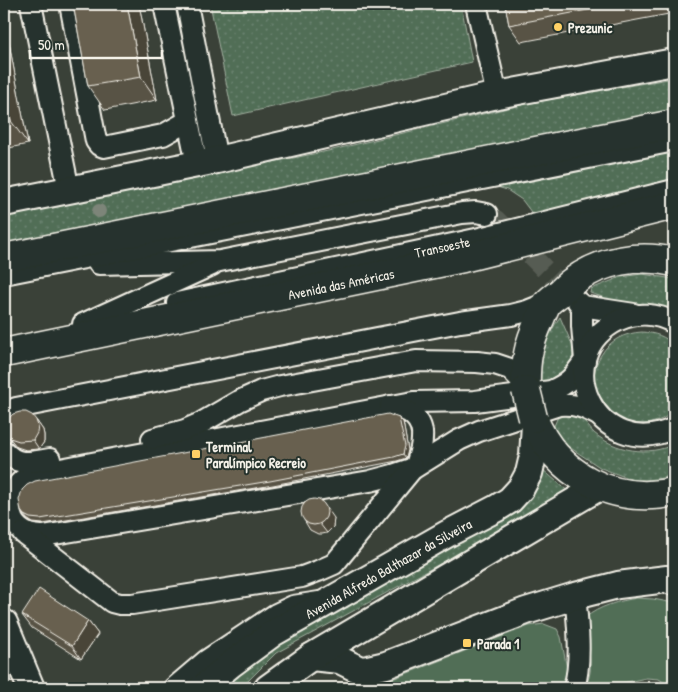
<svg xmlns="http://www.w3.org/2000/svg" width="678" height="692" viewBox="0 0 678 692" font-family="'Patrick Hand',sans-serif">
	<defs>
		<pattern id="grass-dots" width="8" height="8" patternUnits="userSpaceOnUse" patternTransform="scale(1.25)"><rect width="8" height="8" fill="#516e57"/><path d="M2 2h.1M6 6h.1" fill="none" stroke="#6b836f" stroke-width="1.8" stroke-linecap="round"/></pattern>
	</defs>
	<rect width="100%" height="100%" fill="#3a4138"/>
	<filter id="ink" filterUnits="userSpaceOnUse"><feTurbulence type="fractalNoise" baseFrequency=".02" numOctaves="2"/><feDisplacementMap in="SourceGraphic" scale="10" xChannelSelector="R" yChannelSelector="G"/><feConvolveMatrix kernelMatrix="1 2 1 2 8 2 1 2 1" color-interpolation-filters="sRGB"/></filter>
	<g filter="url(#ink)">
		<!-- grass -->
		<path fill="url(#grass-dots)" stroke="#a2b0a0" d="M210,4h251l11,58 -239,54z
			M674,78v34l-136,24 -494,104 -40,5v-29l324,-65 201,-48z
			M674,149v33l-140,34 -12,-16 -15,-10 -23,-7z
			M642,274l32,5v29l-59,-7 -25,-8 1,-4 30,-12z
			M560,317l14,32 -3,14 -7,7 -18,12 -5,1c0,-25 4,-45 19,-66z
			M642,332c13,1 23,4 32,13v66c-43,37 -100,-11 -73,-56 9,-15 23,-22 41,-23z
			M559,414c5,0 14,-1 19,2 6,3 11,12 16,17 21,18 55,24 80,11v30l-11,4 -17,2h-13l-32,-12 -41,-27 -6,-15z
			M542,469l28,24 -294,160 -35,35h-29z"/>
		<!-- park -->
		<path fill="#516e57" stroke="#a2b0a0" d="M637,598l16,1 21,4v85h-2l-13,-9 -13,-1 -46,10h-16c1,-3 4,-7 5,-11 5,-14 -5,-41 -4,-59 14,-12 34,-17 52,-20z
			M544,624l13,5 4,8 6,32 -5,19h-185l5,-5 147,-57z"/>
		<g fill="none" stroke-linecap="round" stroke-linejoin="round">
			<!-- minor-tunnel -->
			<path stroke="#565b52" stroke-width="20" stroke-dasharray="20 10" stroke-linecap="butt" d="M487,214l9,6 77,78"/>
			<!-- minor casing -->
			<g stroke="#f4f1e8" stroke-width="24">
				<g id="minor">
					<path d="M31,4l38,186"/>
					<path d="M70,4l26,137 3,4 5,2 59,-12 25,-14"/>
					<path d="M164,4l33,160"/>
					<path d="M187,4l30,156"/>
					<path d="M476,4l21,91"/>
					<path d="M99,264l121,-3 242,-48 14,-1 11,2"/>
					<path d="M4,274l670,-133"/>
					<path d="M578,302l4,4 52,8"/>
					<path id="s1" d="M177,303l299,-64 198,-49"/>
					<path d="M582,306v20l3,34c-11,16 -15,23 -34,31l-76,10 -62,1 -379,72c-34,11 -33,63 9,62l327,-55 23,-6 21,-7 45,-28 20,-9 80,-26c17,-1 24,2 39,10"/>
					<path d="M674,323c-17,-10 -37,-11 -55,-3 -74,36 -22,145 55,108"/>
					<path d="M83,324l129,-59"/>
					<path d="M390,406c18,2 34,13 32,33 0,9 -4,19 -6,27"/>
					<path d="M4,418l5,-6 7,-4 444,-86 51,-7 16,-4 20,-8"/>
					<path d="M152,439l33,-9 16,-7 38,-22 22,-10 19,-5 136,-25 61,1 18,2 15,5 8,8 8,10"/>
					<path d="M4,451c14,16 27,11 46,8"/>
					<path d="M23,533l89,69 8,2h12l170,-27 16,-6 16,-7 79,-96"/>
					<path d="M174,688l33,-28 69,-46 17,-8 26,-4"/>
					<path d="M360,688l4,-18"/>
					<path d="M574,688c8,-26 4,-65 1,-92"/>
				</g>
			</g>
			<!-- major casing -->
			<g stroke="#f4f1e8" stroke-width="30">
				<g id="major">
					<path d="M4,203l213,-43 280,-65 177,-33"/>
					<path d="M4,623l27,65"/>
					<path d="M311,657l29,3 18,9 6,1 22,-5 140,-54 49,-15 43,-11 49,-6 7,3"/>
					<path id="s2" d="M202,688l29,-24 42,-31 174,-99 50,-26 13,-8 11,-12 8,-15 4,-17 2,-32"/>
					<path d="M268,688l43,-31 288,-170"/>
				</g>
			</g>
			<!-- highway casing -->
			<g stroke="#f4f1e8" stroke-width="31">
				<g id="highway">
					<path d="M4,258l562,-113 108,-21"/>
					<path id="s3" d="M4,353l459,-95 211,-53"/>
					<path d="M526,390c-1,-29 2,-45 14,-71 2,-5 4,-10 6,-14 3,-5 10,-9 15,-13 3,-3 7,-7 11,-10 29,-22 67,-28 102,-20"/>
					<path d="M533,418c24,58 80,87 141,74"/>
				</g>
			</g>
			<!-- minor -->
			<use href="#minor" stroke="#26332d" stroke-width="20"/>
			<!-- major -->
			<use href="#major" stroke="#26332d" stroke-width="26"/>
			<!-- highway -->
			<use href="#highway" stroke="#26332d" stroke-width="28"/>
			<!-- highway-bridge casing -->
			<g stroke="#f4f1e8" stroke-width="31" stroke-linecap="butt">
				<path id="highway-bridge" d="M526,390l7,28"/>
			</g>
			<!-- highway-bridge -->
			<use href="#highway-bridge" stroke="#26332d" stroke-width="28"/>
		</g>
		<!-- trees -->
		<circle fill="#7d8579" cx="99" cy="211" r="7"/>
		<!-- wall -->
		<path fill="#595345" stroke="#f4f1e8" d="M73,4h66l18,96 -52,10 -17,-24z
			M505,4h169v9l-153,29 -12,-17z
			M4,36l5,7 19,101 -24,5z
			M399,418l4,4 5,28 -2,8 -9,3 -124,24 -230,39 -10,-1 -6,-4 -6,-8z
			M36,420l7,10 1,5v7l-5,7 -13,1 -9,-3 -10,-12z
			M334,518l-1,9 -6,6 -5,1h-4l-8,-4 -6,-10z
			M22,615l66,6 10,13 -17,25 -49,-31z"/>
		<!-- shaded-wall -->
		<path fill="#494438" stroke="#f4f1e8" d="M127,4h12l18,96 -16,-23z
			M4,36l5,7 19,101 -17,-23 -7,-40z
			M399,418l4,4 5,28 -2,8 -3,-4z
			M36,420l7,10 1,5v7l-5,7 -6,-9z
			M327,508l7,10 -1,9 -6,6 -7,-9z
			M88,621l10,13 -17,25 -9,-13z"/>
		<!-- building -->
		<path fill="#686150" stroke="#f4f1e8" d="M73,4h54l14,73 -53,9z
			M505,4h114l-110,21z
			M4,81l7,40 -7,1z
			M20,412h6l6,3 4,5 2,6 -1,7 -4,7 -14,1 -9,-3 -3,-3 -1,-5v-6l3,-6 4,-4z
			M388,414l11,4 6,28 -2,8 -9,3 -124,24 -230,38 -10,-1 -6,-3 -3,-4 -2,-11 3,-10 5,-5 8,-4z
			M301 512a13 13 0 1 1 26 0a13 13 0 1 1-26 0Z
			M39,589l49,32 -16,25 -50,-31z"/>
	</g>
	<!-- markers -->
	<g fill="#ffd166" stroke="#26332d" stroke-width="2">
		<circle cx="558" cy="27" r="5"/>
		<rect x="191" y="449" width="10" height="10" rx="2.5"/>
		<rect x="462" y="638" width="10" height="10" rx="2.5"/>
	</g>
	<g text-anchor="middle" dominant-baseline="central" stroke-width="4" stroke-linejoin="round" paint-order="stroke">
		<!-- poi labels -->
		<g font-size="14" font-weight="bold" fill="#f4f1e8" stroke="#26332d" text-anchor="start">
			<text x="568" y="27">Prezunic</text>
			<text x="206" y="446">Terminal<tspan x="206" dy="16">Paralímpico Recreio</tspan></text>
			<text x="477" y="643">Parada 1</text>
		</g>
		<!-- street labels -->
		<g font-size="14" fill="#f4f1e8" stroke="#26332d">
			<text stroke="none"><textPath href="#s1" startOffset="271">Transoeste</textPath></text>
			<text stroke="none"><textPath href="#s3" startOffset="344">Avenida das Américas</textPath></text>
			<text stroke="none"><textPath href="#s2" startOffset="222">Avenida Alfredo Balthazar da Silveira</textPath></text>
		</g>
	</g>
	<!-- margin -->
	<rect width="678" height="692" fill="none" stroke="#26332d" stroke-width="20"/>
	<rect x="10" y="10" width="658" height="672" fill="none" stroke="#f4f1e8" stroke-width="2" filter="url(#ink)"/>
	<!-- scale -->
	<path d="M30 50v8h132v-8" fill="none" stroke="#f4f1e8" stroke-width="2.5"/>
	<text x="38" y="50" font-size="15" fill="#f4f1e8" stroke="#26332d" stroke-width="4" paint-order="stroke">50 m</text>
</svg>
